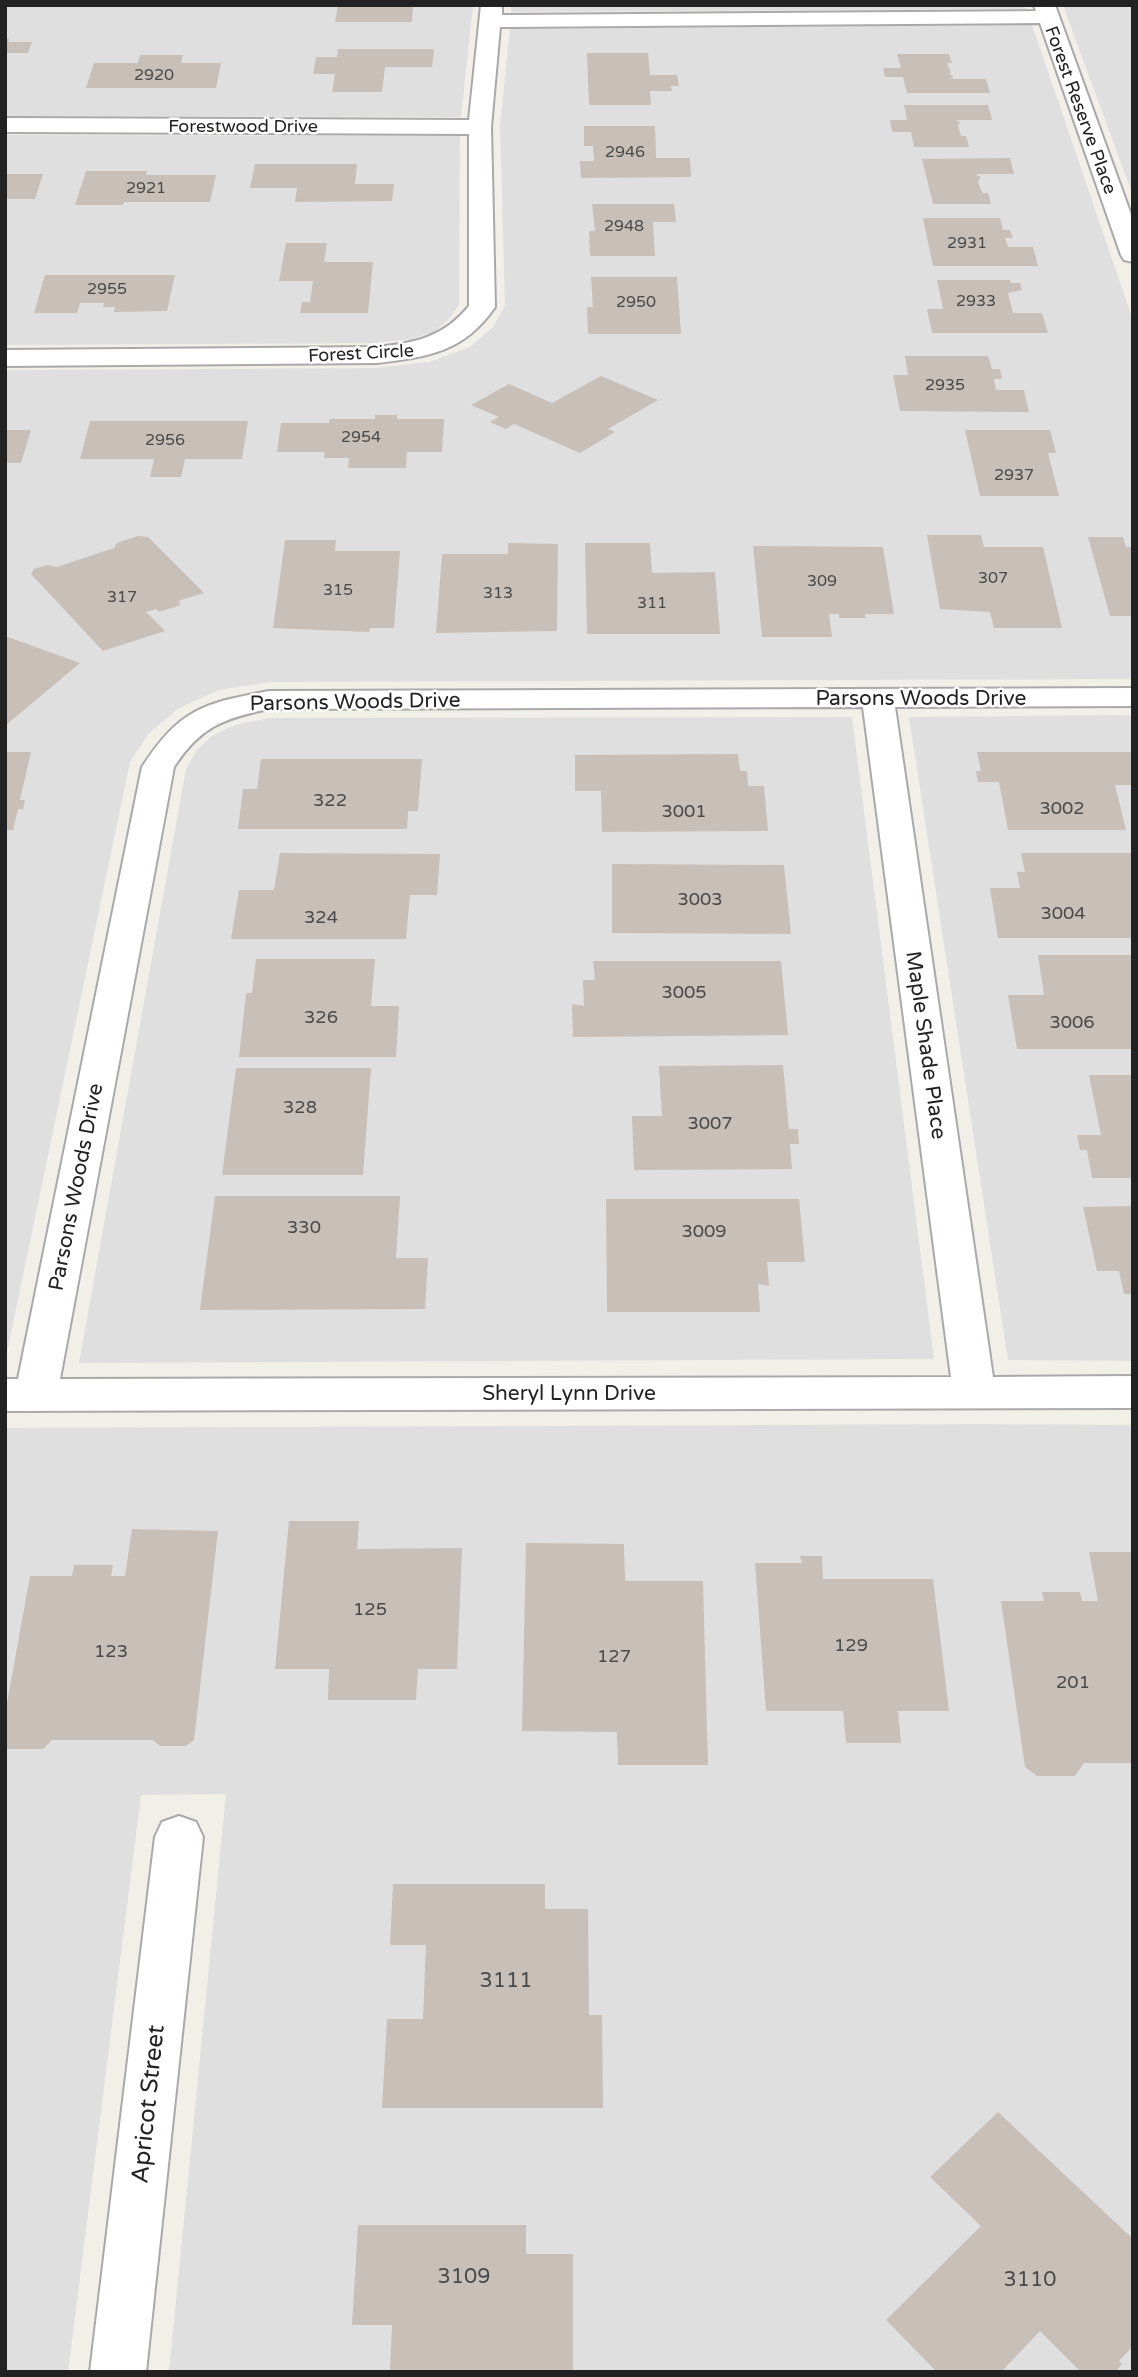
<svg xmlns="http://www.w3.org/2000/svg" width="1138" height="2377" viewBox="0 0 1138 2377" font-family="'Varela Round',sans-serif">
	<rect width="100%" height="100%" fill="#f2efe9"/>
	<!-- residential -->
	<path fill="#e0dfdf" d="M5,5h468l-12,112 -456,-1z
		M511,5h514l1,4 -515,3z
		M1063,5h70v191z
		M1032,25l101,295v359l-862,3 -52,8 -40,18 -30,25 -19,29 -125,600v-992l371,-2 53,-6 41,-15 23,-20 12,-21 -5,-179 10,-98z
		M5,135l455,1 -1,169 -9,13 -16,14 -24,7 -34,4 -371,2z
		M1133,715v646l-125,-1 -99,-643z
		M852,717l82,642 -855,4 107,-594 11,-19 16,-15 22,-10 35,-7z
		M979,1424l154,1v947h-964l57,-578 -85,1 -73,577h-63v-944z"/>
	<!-- building -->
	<path fill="#c7bfb8" d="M338,5h75l-1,17h-77z
		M5,39h5l-2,3h24l-4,11h-23z
		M338,49h96l-2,18h-47l-3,25h-50l3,-18h-22l3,-17h21z
		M587,53h61l2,22h27l2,11h-8l1,5h-22l1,14h-62z
		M897,54h52l3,9h-5l4,10h-3l6,4 -5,2h37l4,14h-83l-4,-16h-18l-2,-9h18z
		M140,55h43l-2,8h40l-5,25h-130l8,-25h44z
		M904,105h84l4,15h-37l5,2 -2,4 3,10h5l3,11h-55l-3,-15h-19l-2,-12h17z
		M584,126h71l1,32h34l1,19 -110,1 -1,-17h14l-1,-15h-9z
		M1010,158l4,16h-39l6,3 -3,4 4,12h6l3,11h-58l-11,-45z
		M255,164h102l-2,20h39l-2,17 -97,1 2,-14h-47z
		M86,171h61l-1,4h70l-6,27h-86l-1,3h-48z
		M5,174h38l-8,25h-30z
		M592,204h82l2,18h-23l2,34h-65l-1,-25h6z
		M923,218h77l3,12h7l3,8h-8l3,9h25l5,19h-105z
		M286,243h41l-3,19h49l-5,51h-68l2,-11h8l3,-21h-34z
		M45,275h130l-8,36 -53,1 1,-5h-12l1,-4h-24l-3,10h-43z
		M591,277h86l4,57h-93l-1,-27h6z
		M937,280h73l1,3h9l2,7 -14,3 5,20h29l6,20h-116l-5,-24h16z
		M905,356h83l4,13h8l2,10h-8l2,11h28l5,22 -129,-1 -7,-36h15z
		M601,376l57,24 -50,29 7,3 -35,21 -66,-29 -8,5 -16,-7 9,-5 -28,-12 38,-21 43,19z
		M375,415h22v4h47l-2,33h-35l-1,16h-58l1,-10h-25l1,-6h-48l4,-29h48l1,-4h45z
		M90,421h158l-6,38h-57l-4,18h-31l4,-18h-74z
		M5,430h26l-10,33h-16z
		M965,430h85l6,23h-8l11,43h-79z
		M927,535h54l3,12h59l19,81h-68l-4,-16 -50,-3z
		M138,536l10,1 56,56 -26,8 3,4 -22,7 -3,-3 -10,3 19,19 -62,20 -72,-77 3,-5 13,-4 10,2 57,-19 3,-5z
		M1088,537h35l3,10h7v69h-23z
		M285,540h51l-1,11h65l-6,77h-24l-1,4 -96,-4z
		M508,543l50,1 -1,87 -121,2 6,-79h66z
		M585,543h65l2,30 63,-1 5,62h-133z
		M753,546l130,1 11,67h-29l1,4h-27v-4h-10l3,23h-70z
		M5,636l75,27 -75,63z
		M5,752h26l-11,48h5l-2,9h-5l-5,21h-8z
		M977,752h154l2,33h-18l11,45h-118l-9,-48h-21l-2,-11h5z
		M738,754l2,17h7l1,15h16l4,45 -166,1 -1,-41h-26v-36z
		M261,759h161l-4,52h-10l-1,18h-169l5,-40h14z
		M280,853l160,1 -3,41h-27l-4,44h-175l8,-49h35z
		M1021,853h112v85h-135l-8,-50h30l-3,-16h8z
		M612,864l172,1 7,69 -179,-1z
		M1038,955h95v94h-116l-9,-54h36z
		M256,959h119l-4,47h28l-3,51h-157l7,-64h6z
		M593,961h188l7,74 -215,2 -1,-33 12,2 -1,-26h12z
		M783,1065l6,64h9l1,15h-9l2,25 -158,1 -2,-54h30l-3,-50z
		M236,1068h135l-8,107h-141z
		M1089,1075h44v103h-41l-5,-28h-7l-3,-15h24z
		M215,1196h185l-4,62h32l-3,51 -225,1z
		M606,1199h193l6,63h-38l2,24 -11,-2 2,28h-153z
		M1133,1206v88h-9l-5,-23h-22l-14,-64z
		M289,1521h70l-2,28 105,-1 -5,121h-39l-2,31h-88l1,-31h-54z
		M132,1529l86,2 -24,209 -8,6h-26l-7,-6h-101l-9,9h-37l-1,-35 25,-138h42l2,-11h39l-2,11h14z
		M526,1543l98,1 1,37h78l5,184h-90l-1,-33 -95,-1z
		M1089,1552h44v211h-49l-9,13h-38l-12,-9 -24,-166h43l-2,-9h38l2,9h16z
		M800,1556h22l1,23h110l16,132h-51l3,32h-55l-3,-32h-77l-11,-148h47z
		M393,1884h152v25h43l1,106h13l1,93h-221l5,-89h36l3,-74h-36z
		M998,2112l135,127v107l-14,15 3,3 -7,8h-34l-41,-41 -39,41h-64l-51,-52 95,-94 -51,-49z
		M358,2225h168v29h47v118h-183l2,-47h-40z"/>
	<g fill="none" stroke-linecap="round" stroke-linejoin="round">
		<!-- minor casing -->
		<g stroke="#a9a9a9" stroke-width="4">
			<path id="minor" d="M481,5h21v10l534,-4 -2,-6h21l78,215v42l-9,-2 -3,-5 -81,-232 -540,4 -9,100 4,180c-31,45 -67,50 -118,56l-372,3v-16l372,-3c38,-4 67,-10 92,-41v-172l-464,-2v-14l464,2z
				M1133,688v18l-238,1 98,670 140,-1v32l-1128,3v-32h13l124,-612c38,-58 61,-64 127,-76zM863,707l88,670 -891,2 114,-612c26,-40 50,-49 95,-58z
				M179,1816l17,6 7,15 -57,535h-56l65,-535 7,-15z"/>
		</g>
		<!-- minor -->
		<use href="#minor" fill="#fff" fill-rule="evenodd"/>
	</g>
	<g text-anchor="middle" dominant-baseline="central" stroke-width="5" stroke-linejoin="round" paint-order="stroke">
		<!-- far-number labels -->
		<g font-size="16" fill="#4b4948">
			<text x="154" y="75">2920</text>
			<text x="625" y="152">2946</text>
			<text x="146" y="188">2921</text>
			<text x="624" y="226">2948</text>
			<text x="967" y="243">2931</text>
			<text x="107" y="289">2955</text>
			<text x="976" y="301">2933</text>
			<text x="636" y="302">2950</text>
			<text x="945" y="385">2935</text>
			<text x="361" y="437">2954</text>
			<text x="165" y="440">2956</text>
			<text x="1014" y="475">2937</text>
			<text x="993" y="578">307</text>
			<text x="822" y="581">309</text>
			<text x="338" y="590">315</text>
			<text x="498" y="593">313</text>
			<text x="122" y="597">317</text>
			<text x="652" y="603">311</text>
		</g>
		<!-- far-street labels -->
		<g font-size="18" fill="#222" stroke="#fff">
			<text transform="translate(1081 110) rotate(70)">Forest Reserve Place</text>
			<text x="243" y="126">Forestwood Drive</text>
			<text transform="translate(361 353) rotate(-3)">Forest Circle</text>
		</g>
		<!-- number labels -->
		<g font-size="18" fill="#4b4948">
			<text x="330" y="800">322</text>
			<text x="1062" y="808">3002</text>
			<text x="684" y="811">3001</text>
			<text x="700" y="899">3003</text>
			<text x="1063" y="913">3004</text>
			<text x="321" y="917">324</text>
			<text x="684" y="992">3005</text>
			<text x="321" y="1017">326</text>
			<text x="1072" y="1022">3006</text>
			<text x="300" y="1107">328</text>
			<text x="710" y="1123">3007</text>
			<text x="304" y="1227">330</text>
			<text x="704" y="1231">3009</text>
			<text x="370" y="1609">125</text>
			<text x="851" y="1645">129</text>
			<text x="111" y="1651">123</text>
			<text x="614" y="1656">127</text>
			<text x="1073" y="1682">201</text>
		</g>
		<!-- street labels -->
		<g font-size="21" fill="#222" stroke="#fff">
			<text x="921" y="698">Parsons Woods Drive</text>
			<text transform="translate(355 702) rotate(-1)">Parsons Woods Drive</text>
			<text transform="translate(926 1045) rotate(82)">Maple Shade Place</text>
			<text transform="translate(76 1187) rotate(-79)">Parsons Woods Drive</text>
			<text x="569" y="1393">Sheryl Lynn Drive</text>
		</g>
		<!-- near-number labels -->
		<g font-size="21" fill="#4b4948">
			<text x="506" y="1980">3111</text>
			<text x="464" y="2276">3109</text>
			<text x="1030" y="2279">3110</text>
		</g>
		<!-- near-street labels -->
		<g font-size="24" fill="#222" stroke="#fff">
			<text transform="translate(148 2104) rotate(-84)">Apricot Street</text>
		</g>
	</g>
	<!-- border -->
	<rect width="1138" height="2377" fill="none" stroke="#222222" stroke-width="14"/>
</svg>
